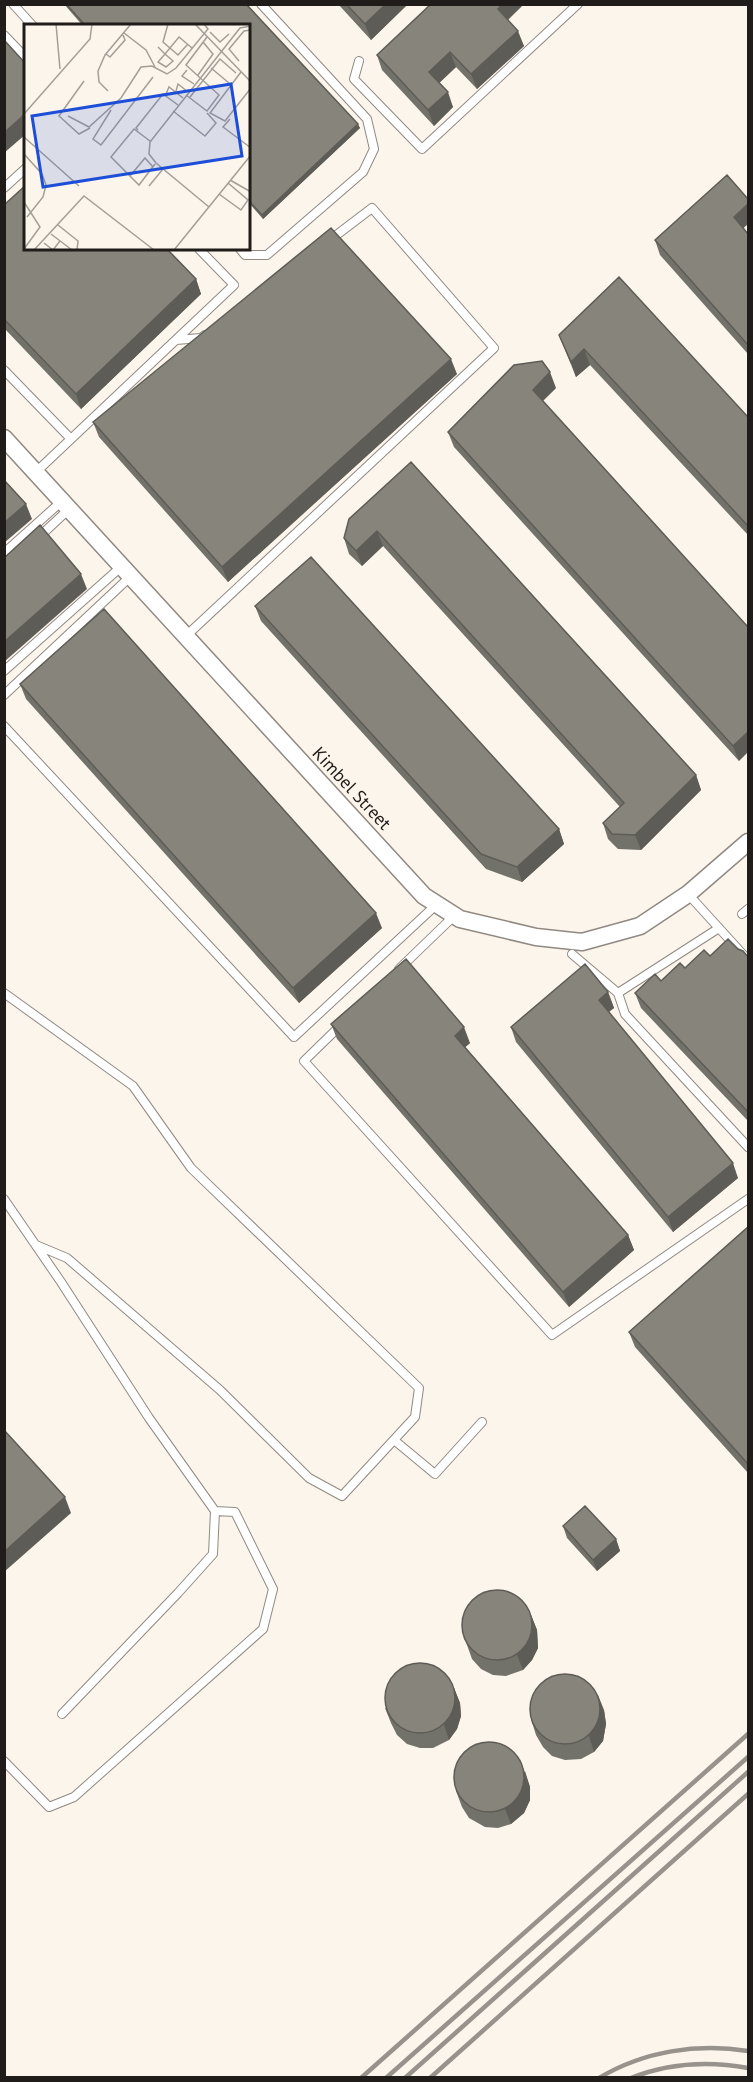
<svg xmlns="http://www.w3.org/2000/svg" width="753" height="2082" viewBox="0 0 753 2082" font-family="'PT Sans',sans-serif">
	<rect width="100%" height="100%" fill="#fcf5ec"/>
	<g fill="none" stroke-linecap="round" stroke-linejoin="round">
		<!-- lane casing -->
		<g stroke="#908982" stroke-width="10">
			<path id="lane" d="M13,4l20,22
				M4,35l22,23
				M359,61l-5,18 68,70 156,-145
				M4,188l22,-20
				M240,249l5,6h22l96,-83 11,-23 -7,-30 -106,-115
				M176,340l25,-2 4,-3
				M4,370l67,69
				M36,472l198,-187 -35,-36
				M38,538l31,-29
				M4,553l58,-52
				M186,636l308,-288 -122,-140 -42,32
				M4,671l118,-105
				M4,695l127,-119
				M4,726l290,311 143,-133
				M688,894l60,66
				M742,914l6,-5
				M719,928l-101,65 7,21 123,133
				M572,954l46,39
				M399,969l56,-54
				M4,993l129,93 58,82 228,220 -4,29 -73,79 -33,-18 -89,-88 -153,-132 -31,-13
				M342,1024l-38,37 248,274 196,-136
				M4,1199l57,83 88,136 66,93 -2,43 -35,39 -116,121
				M394,1440l41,34 47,-52
				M4,1761l45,46 25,-10 189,-168 10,-40 -38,-77 -20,-1"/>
		</g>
		<!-- street casing -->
		<g stroke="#908982" stroke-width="19">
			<path id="street" d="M4,438l420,458 36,23 76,18 46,5 58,-16 48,-32 60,-52"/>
		</g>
		<!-- lane -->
		<use href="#lane" stroke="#fff" stroke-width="8"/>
		<!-- street -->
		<use href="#street" stroke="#fff" stroke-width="16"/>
		<!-- rail -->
		<path stroke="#97928c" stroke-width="4.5" d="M361,2078l387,-344
			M386,2078l362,-321
			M405,2078l343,-306
			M430,2078l318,-284
			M599,2078c45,-27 98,-35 149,-27
			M631,2078c38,-15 78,-17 117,-10"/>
	</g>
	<!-- wall -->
	<path fill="#73726a" d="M64,4h182l114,124 -97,91 -14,-16v-177h-166z
		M338,4h69v1l-36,35z
		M524,4l-16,16 16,26 -47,43 -21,-22 -17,16 14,24 -19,19 -52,-56 -5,-15z
		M4,205l192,74 5,15 -120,115 -77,-81z
		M744,228l4,6v120l-88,-99 -5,-15z
		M559,335l189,82v118l-158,-170 -14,12z
		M457,374l-229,208 -129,-145 -6,-15z
		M556,388l-13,13 205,226 -9,134 -285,-314 -6,-15z
		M411,462l285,313 5,15 -60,60 -23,-1 -10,-10 -5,-16 17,-16 -237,-261 -21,20 -13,-12 -5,-16z
		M255,606l304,223 5,15 -42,38 -36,-13 -225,-248z
		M20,684l362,244 -83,75 -273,-304z
		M738,949l10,8v164l-107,-113 -6,-15 75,-37z
		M608,992l6,16 -6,4 130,166 -65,54 -157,-190 -5,-15z
		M331,1024l139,19 -5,4 163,188 6,15 -65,57 -232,-268z
		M748,1227v246l-113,-126 -6,-15z
		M563,1526l53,13 4,12 -23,20 -30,-33z
		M531,1615l6,15 1,18 -6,12 -9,10 -17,6 -13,-1 -12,-6 -9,-10 -10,-28z
		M454,1688l6,15 1,13 -4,13 -8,11 -16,8h-13l-13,-4 -10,-9 -6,-12 -6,-15z
		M604,1710l2,14 -3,17 -9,11 -13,7 -16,1 -13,-4 -9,-9 -7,-12 -5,-16z
		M520,1759l10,28v13l-6,13 -13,11 -13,4 -13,-1 -16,-9 -7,-11 -6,-16z"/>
	<!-- shaded-wall -->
	<path fill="#5e5c56" d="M386,4l21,1 -36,35 -6,-16z
		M502,4h22l-21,20 -5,-15z
		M518,31l6,15 -47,43 -6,-15z
		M450,52l6,15 -21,20 -6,-15z
		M448,92l5,15 -19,19 -6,-16z
		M26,113v21l-22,19v-20z
		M358,124l2,4 -97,91 -1,-4z
		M748,204v20l-9,8 -5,-15z
		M196,279l5,15 -120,115 -5,-15z
		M584,349l6,16 -14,12 -5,-15z
		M451,359l6,15 -229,208 -6,-15z
		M550,372l6,16 -18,17 -5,-15z
		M26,504l6,15 -28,24v-20z
		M377,531l6,15 -21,20 -6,-15z
		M81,574l6,15 -83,73v-20z
		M748,732v20l-9,9 -6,-15z
		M696,775l5,15 -60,60 -6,-15z
		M559,829l5,15 -42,38 -5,-15z
		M376,913l6,15 -83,75 -6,-15z
		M608,992l6,16 -10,8 -5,-16z
		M464,1027l6,16 -9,8 -6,-15z
		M733,1163l5,15 -65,54 -5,-15z
		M628,1235l6,15 -65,57 -6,-15z
		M65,1497l6,16 -67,59v-20z
		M616,1539l4,12 -23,20 -4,-11z
		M531,1615l6,15 1,18 -6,12 -9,10 -6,-15z
		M454,1688l6,15 1,13 -4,13 -8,11 -5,-15z
		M598,1695l6,15 2,14 -3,17 -9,11 -5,-16z
		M525,1771l5,16v13l-6,13 -13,11 -6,-15z"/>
	<!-- building -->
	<path fill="#86847b" stroke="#5e5c56" stroke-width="1.5" d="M66,4h180l112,120 -96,91 -13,-14v-175h-163z
		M346,4h40l-21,20z
		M431,4h71l-4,5 20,22 -47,43 -21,-22 -21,20 19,20 -20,18 -51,-55z
		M4,40l22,24v49l-22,20z
		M727,175l21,24v5l-14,13 14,17v111l-93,-105z
		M26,185v64h141l29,30 -120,115 -72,-75v-114z
		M331,228l120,131 -229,208 -129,-145z
		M619,277l129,140v109l-164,-177 -13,13 -12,-27z
		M542,361l8,11 -17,18 215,237v105l-15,14 -285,-314 66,-67z
		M411,462l285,313 -61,60 -23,-1 -9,-11 21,-20 -247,-272 -21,20 -12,-13 5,-19z
		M4,480l22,24 -22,19z
		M40,525l41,49 -77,68v-84z
		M311,557l248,272 -42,38 -36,-13 -226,-248z
		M104,609l272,304 -83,75 -273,-304z
		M728,939l10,10 5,2 5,6v155l-113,-119 20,-19 6,7 19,-18 5,5 19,-18 6,6z
		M406,959l58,68 -9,9 173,199 -65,57 -232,-268z
		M585,964l23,28 -9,8 134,163 -65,54 -157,-190z
		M748,1227v237l-119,-132z
		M4,1430l61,67 -61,55z
		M585,1506l31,33 -23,21 -30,-34z
		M462 1625a35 35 0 1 1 70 0a35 35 0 1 1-70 0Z
		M385 1698a35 35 0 1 1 70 0a35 35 0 1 1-70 0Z
		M530 1709a35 35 0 1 1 70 0a35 35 0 1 1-70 0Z
		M454 1777a35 35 0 1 1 70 0a35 35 0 1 1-70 0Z"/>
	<g text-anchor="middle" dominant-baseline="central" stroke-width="4.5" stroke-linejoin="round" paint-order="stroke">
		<!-- street labels -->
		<g font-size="18" fill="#1f1c19" stroke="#fcf5ec">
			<text transform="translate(352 788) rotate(47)">Kimbel Street</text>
		</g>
	</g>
	<!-- overview -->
	<g transform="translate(24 24)">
		<rect width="226" height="226" fill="#fcf5ec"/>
		<path fill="none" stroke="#a49e98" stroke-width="1.5" d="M32,0l4,45M144,0l-5,18 15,13 10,-11M171,0l56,58M186,8l10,10 9,-8M100,9l22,17 9,17M134,23l7,7 8,7 -7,6 -8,-5 7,-8 14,-17 13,11M82,30l4,3 15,-17 -2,-5M215,37l-10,-12 15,-18 7,-1M187,44l18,15M163,46l-5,6 12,8M217,48l-31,41 15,8 26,-33M174,51l15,-21 -10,-12M60,57l-25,35 20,18 11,-6M84,67l-9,-9 -1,-11 7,-16 26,-31M152,67l2,-7 10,8M142,70l3,-7 14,11M162,71l21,16 12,-16 -33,-30 21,-28M166,73l30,-38 16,14M87,86l-18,29 8,6 52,-68M149,87l32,25 11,-13 -9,-10M0,90l66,-75 2,-15M44,92l21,11 32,-29 20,-31 11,-1 15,8 9,-6 32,-39 -4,-5M206,95l-7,8 28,21M114,106l-2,-2 27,-34 15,11M0,113l55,49M126,117l-16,-12 -23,28 28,28 16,-21M0,130l18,20 4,11 -3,12 -16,20M106,152l15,-18 8,9M206,156l21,12M125,162l14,-17M195,170l22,16 7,-10 -20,-17M0,178l16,25 -16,22M185,183l-53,-44 -7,-9 1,-12 90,-114 11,-2M34,201l20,16 -1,9M27,210l21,16M20,219l9,7 7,-9M10,226l50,-54 70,54M150,226l77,-95"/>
		<path fill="#1d4ed8" fill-opacity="0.15" stroke="#1d4ed8" stroke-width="3" d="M207,60l11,72 -199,31 -11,-71z"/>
		<rect width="226" height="226" fill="none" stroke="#1f1c19" stroke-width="3"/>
	</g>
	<!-- border -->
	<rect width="753" height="2082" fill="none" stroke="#1f1c19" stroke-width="12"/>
</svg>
